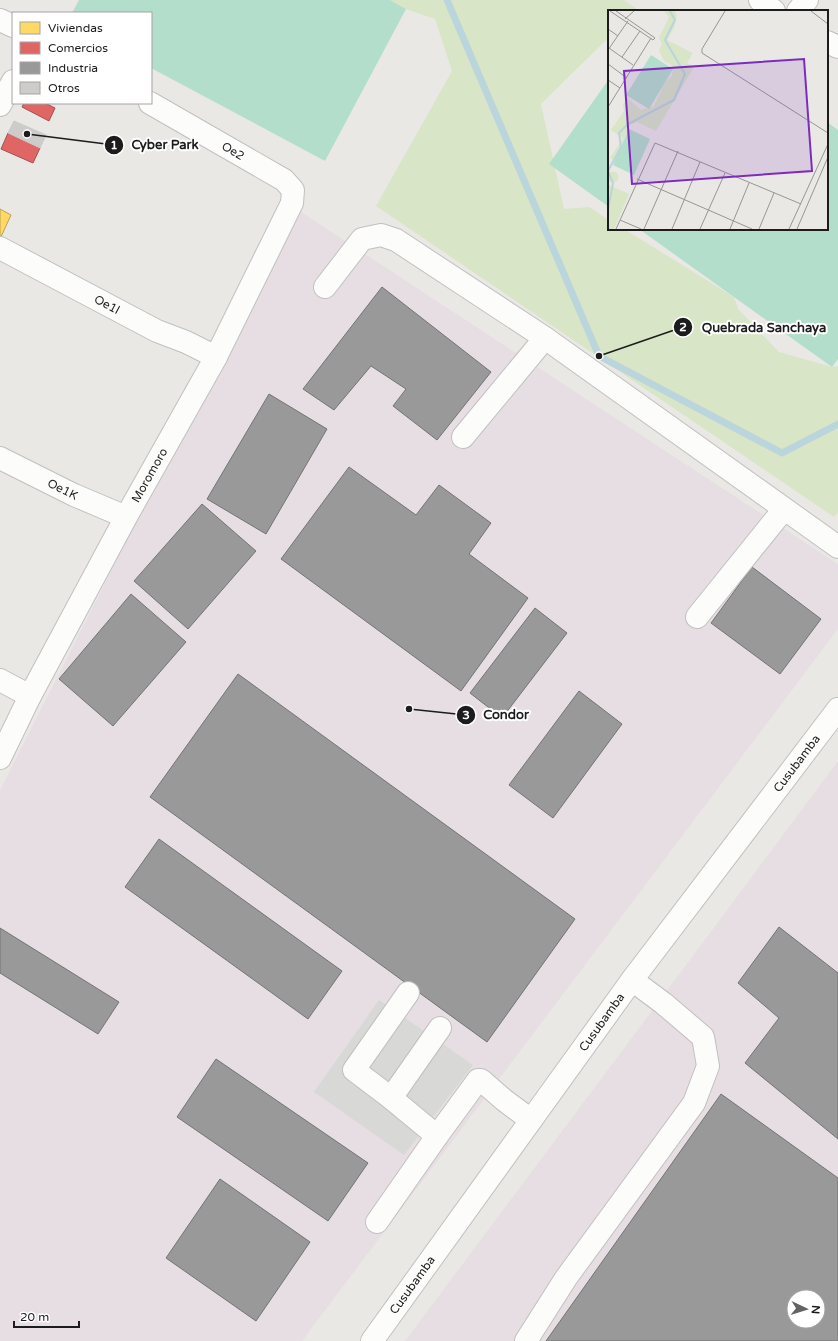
<svg xmlns="http://www.w3.org/2000/svg" width="838" height="1341" viewBox="0 0 838 1341" font-family="'Varela Round',sans-serif">
<style>
.industrial{fill:#e7dee4;fill-rule:evenodd}
.religious{fill:#d8d8d6}
.grass{fill:#d8e5c6}
.pitch{fill:#b3decb}
.homes{fill:#ffd966;stroke:#bba050}
.shops{fill:#e06666;stroke:#a55050}
.industry{fill:#999;stroke:#747474;fill-rule:evenodd}
.lines{fill:none;stroke-linecap:round;stroke-linejoin:round}
.stream{stroke:#bad5db;stroke-width:7}
.building{fill:#ceccca;stroke:#cdcac6}
.minor-casing{stroke:#c1c0bf;stroke-width:24}
.minor{stroke:#fcfcfb;stroke-width:22}
.labels{text-anchor:middle;stroke-width:4;stroke-linejoin:round;paint-order:stroke}
.street-label{font-size:12px;fill:#1c1c1c;stroke:#fff}
.inset-river{fill:none;stroke:#bad5db;stroke-width:2}
.inset-road{fill:none;stroke:#989695;stroke-width:1}
.view{fill:#7b2cbf;fill-opacity:0.15;stroke:#7b2cbf;stroke-width:2}
.inset-edge{fill:none;stroke:#1c1c1c;stroke-width:2}
.leader{fill:none;stroke:#1c1c1c;stroke-width:1.5}
.callout-dot{fill:#1c1c1c;stroke:#fff;stroke-width:1.5}
.mark-label{font-size:12px;text-anchor:middle;font-weight:bold;fill:#fff}
.callout-label{font-size:13px;text-anchor:middle;font-weight:bold;fill:#1c1c1c;stroke:#fff;stroke-width:4;stroke-linejoin:round;paint-order:stroke}
</style>
<rect width="100%" height="100%" fill="#eae8e5"/>
<path class="industrial" d="M 295,208 L 838,564 L 838,629 L 302,1341 L 0,1341 L 0,790 Z
M 838,761 L 838,1341 L 405,1341 L 660,1000 ZM 794,1297 L 818,1297 L 818,1321 L 794,1321 Z"/>
<path class="religious" d="M 379,1000 L 473,1065 L 404,1155 L 314,1092 Z"/>
<path class="grass" d="M 390,0 L 624,0 L 637,9 L 635,11 L 609,11 L 609,37 L 541,104 L 564,209 L 589,207 L 609,220 L 609,229 L 624,229 L 734,297 L 738,309 L 779,352 L 832,367 L 838,366 L 838,512 L 834,517 L 376,206 L 452,71 L 435,19 L 406,9 Z"/>
<path class="pitch" d="M 79,0 L 390,0 L 406,9 L 325,161 L 151,68 L 151,13 L 72,13 Z
M 609,79 L 609,207 L 549,164 Z
M 827,122 L 838,130 L 838,359 L 832,367 L 639,229 L 827,229 Z"/>
<path class="homes" d="M 0,209 L 11,215 L 0,239 Z"/>
<path class="shops" d="M 24,103 L 45,103 L 55,108 L 49,121 L 22,107 Z
M 8,133 L 40,148 L 33,163 L 1,149 Z"/>
<path class="industry" d="M 382,287 L 491,372 L 437,440 L 393,406 L 406,389 L 371,366 L 334,410 L 303,389 Z
M 269,394 L 327,429 L 266,534 L 207,499 Z
M 349,467 L 416,515 L 439,485 L 491,523 L 469,554 L 528,598 L 461,691 L 281,559 Z
M 202,504 L 256,551 L 188,629 L 134,581 Z
M 752,567 L 821,619 L 780,674 L 711,623 Z
M 131,594 L 186,642 L 113,726 L 59,679 Z
M 535,608 L 567,633 L 502,718 L 470,693 Z
M 238,674 L 575,919 L 487,1042 L 150,797 Z
M 579,691 L 622,724 L 553,818 L 509,785 Z
M 159,839 L 342,971 L 308,1019 L 125,887 Z
M 779,927 L 838,973 L 838,1139 L 745,1063 L 779,1018 L 738,983 Z
M 0,928 L 119,1002 L 98,1034 L 0,973 Z
M 216,1059 L 368,1163 L 328,1221 L 177,1117 Z
M 721,1094 L 838,1178 L 838,1341 L 546,1341 ZM 794,1297 L 818,1297 L 818,1321 L 794,1321 Z
M 220,1179 L 310,1242 L 256,1321 L 166,1258 Z"/>
<g class="lines">
<path class="stream" d="M 447,0 L 599,356 L 782,453 L 838,424"/>
</g>
<path class="building" d="M 14,121 L 46,135 L 40,148 L 8,133 Z"/>
<g class="lines">
<g class="minor-casing">
<g id="minor">
<path d="M 760,0 L 774,11"/>
<path d="M 798,11 L 807,0"/>
<path d="M 0,20 L 13,26"/>
<path d="M 827,42 L 838,47"/>
<path d="M 0,105 L 13,81"/>
<path id="s1" d="M 0,248 L 157,331 L 186,342 L 216,357"/>
<path d="M 325,287 L 362,239 L 381,235 L 396,240 L 545,338 L 838,547"/>
<path d="M 463,437 L 545,338"/>
<path id="s2" d="M 0,458 L 74,495 L 126,517"/>
<path d="M 697,617 L 784,509"/>
<path d="M 0,680 L 30,696"/>
<path id="s3" d="M 0,758 L 30,696 L 126,517 L 216,357 L 292,203 L 293,190 L 284,180 L 150,103"/>
<path d="M 391,1098 L 354,1070 L 408,993"/>
<path d="M 437,1136 L 391,1098 L 440,1028"/>
<path d="M 377,1222 L 437,1136 L 478,1080 L 481,1080 L 504,1100 L 531,1120"/>
<path id="s4" d="M 372,1341 L 632,980 L 838,709"/>
<path d="M 526,1341 L 566,1278 L 694,1103 L 708,1066 L 703,1037 L 663,1003 L 632,980"/>
</g>
</g>
<use href="#minor" class="minor"/>
</g>
<g class="labels">
<g class="street-label">
<text transform="translate(233 151) rotate(30)" y="4">Oe2</text>
<text dy="4" stroke="none"><textPath href="#s1" startOffset="121">Oe1l</textPath></text>
<text dy="4" stroke="none"><textPath href="#s3" startOffset="320">Moromoro</textPath></text>
<text dy="4" stroke="none"><textPath href="#s2" startOffset="70">Oe1K</textPath></text>
<text dy="4" stroke="none"><textPath href="#s4" startOffset="717">Cusubamba</textPath></text>
<text dy="4" stroke="none"><textPath href="#s4" startOffset="393">Cusubamba</textPath></text>
<text dy="4" stroke="none"><textPath href="#s4" startOffset="69">Cusubamba</textPath></text>
</g>
</g>
<g transform="translate(608 10)">
<rect width="220" height="220" fill="#eae8e5"/>
<path d="M 56,1 L 67,1 L 69,6 L 66,18 L 59,30 L 85,43 L 79,53 L 86,57 L 48,121 L 29,112 L 22,115 L 7,151 L 2,148 L 15,128 L 3,120 L 16,101 L 15,95 L 19,88 L 33,100 L 46,96 L 57,72 L 64,66 L 65,56 L 56,51 L 51,40 L 54,34 L 51,28 L 61,7 ZM-0.5 167a5.5 5.5 0 1 1 11 0a5.5 5.5 0 1 1-11 0ZM 1,175 L 21,184 L 6,219 L 0,219 Z" fill="#d8e5c6"/>
<path d="M 43,45 L 65,59 L 41,99 L 18,85 ZM 21,119 L 42,129 L 26,165 L 5,155 Z" fill="#b3decb"/>
<path class="inset-river" d="M 0,200 L 5,173 L 0,161 L 13,137 L 11,123 L 20,114 L 66,90 L 77,64 L 57,30 L 67,10 L 62,1"/>
<path class="inset-road" d="M 2,1 L 45,30 L 47,28 L 8,1M 117,1 L 94,39 L 94,43 L 220,123M 203,1 L 220,14M 17,9 L 26,1M 0,19 L 10,26M 1,38 L 25,55M 0,40 L 20,11M 14,47 L 32,21M 0,54 L 19,68M 0,70 L 12,78M 0,97 L 43,28M 29,169 L 144,219M 12,210 L 33,219M 8,219 L 47,133 L 193,194M 36,219 L 70,141M 64,219 L 92,152M 92,219 L 117,163M 122,219 L 141,173M 151,219 L 166,183M 181,219 L 220,134M 189,219 L 220,147"/>
<path class="view" d="M 196,49 L 204,161 L 24,174 L 16,61 Z"/>
<rect width="220" height="220" class="inset-edge"/>
</g>
<path class="leader" d="M27 134L114 145M599 356L683 327M409 709L466 715"/>
<g class="callout-dot">
<circle cx="27" cy="134" r="4"/>
<circle cx="599" cy="356" r="4"/>
<circle cx="409" cy="709" r="4"/>
<circle cx="114" cy="145" r="10"/>
<circle cx="683" cy="327" r="10"/>
<circle cx="466" cy="715" r="10"/>
</g>
<g class="mark-label">
<text x="114" y="149">1</text>
<text x="683" y="331">2</text>
<text x="466" y="719">3</text>
</g>
<g class="callout-label">
<text x="165" y="149">Cyber Park</text>
<text x="764" y="332">Quebrada Sanchaya</text>
<text x="506" y="719">Condor</text>
</g>
<rect x="12" y="12" width="140" height="92" fill="#ffffff" stroke="#a4a4a4"/>
<rect x="20" y="22" width="20" height="12" fill="#ffd966" stroke="#a4a4a4"/>
<text x="48" y="32" font-size="12" fill="#1c1c1c">Viviendas</text>
<rect x="20" y="42" width="20" height="12" fill="#e06666" stroke="#a4a4a4"/>
<text x="48" y="52" font-size="12" fill="#1c1c1c">Comercios</text>
<rect x="20" y="62" width="20" height="12" fill="#999999" stroke="#a4a4a4"/>
<text x="48" y="72" font-size="12" fill="#1c1c1c">Industria</text>
<rect x="20" y="82" width="20" height="12" fill="#ceccca" stroke="#a4a4a4"/>
<text x="48" y="92" font-size="12" fill="#1c1c1c">Otros</text>
<g transform="translate(806 1309) rotate(94)"><circle r="19" fill="#ffffff" stroke="#a4a4a4"/>
<path d="M0-3L7 15L0 10L-7 15Z" fill="#646362"/>
<text y="-6" font-size="11" font-weight="bold" text-anchor="middle" fill="#1c1c1c">N</text>
</g>
<path d="M14 1321v6h65v-6" fill="none" stroke="#1c1c1c" stroke-width="2"/>
<text x="20" y="1321" font-size="12" fill="#1c1c1c" stroke="#ffffff" stroke-width="3" paint-order="stroke">20 m</text>
</svg>
